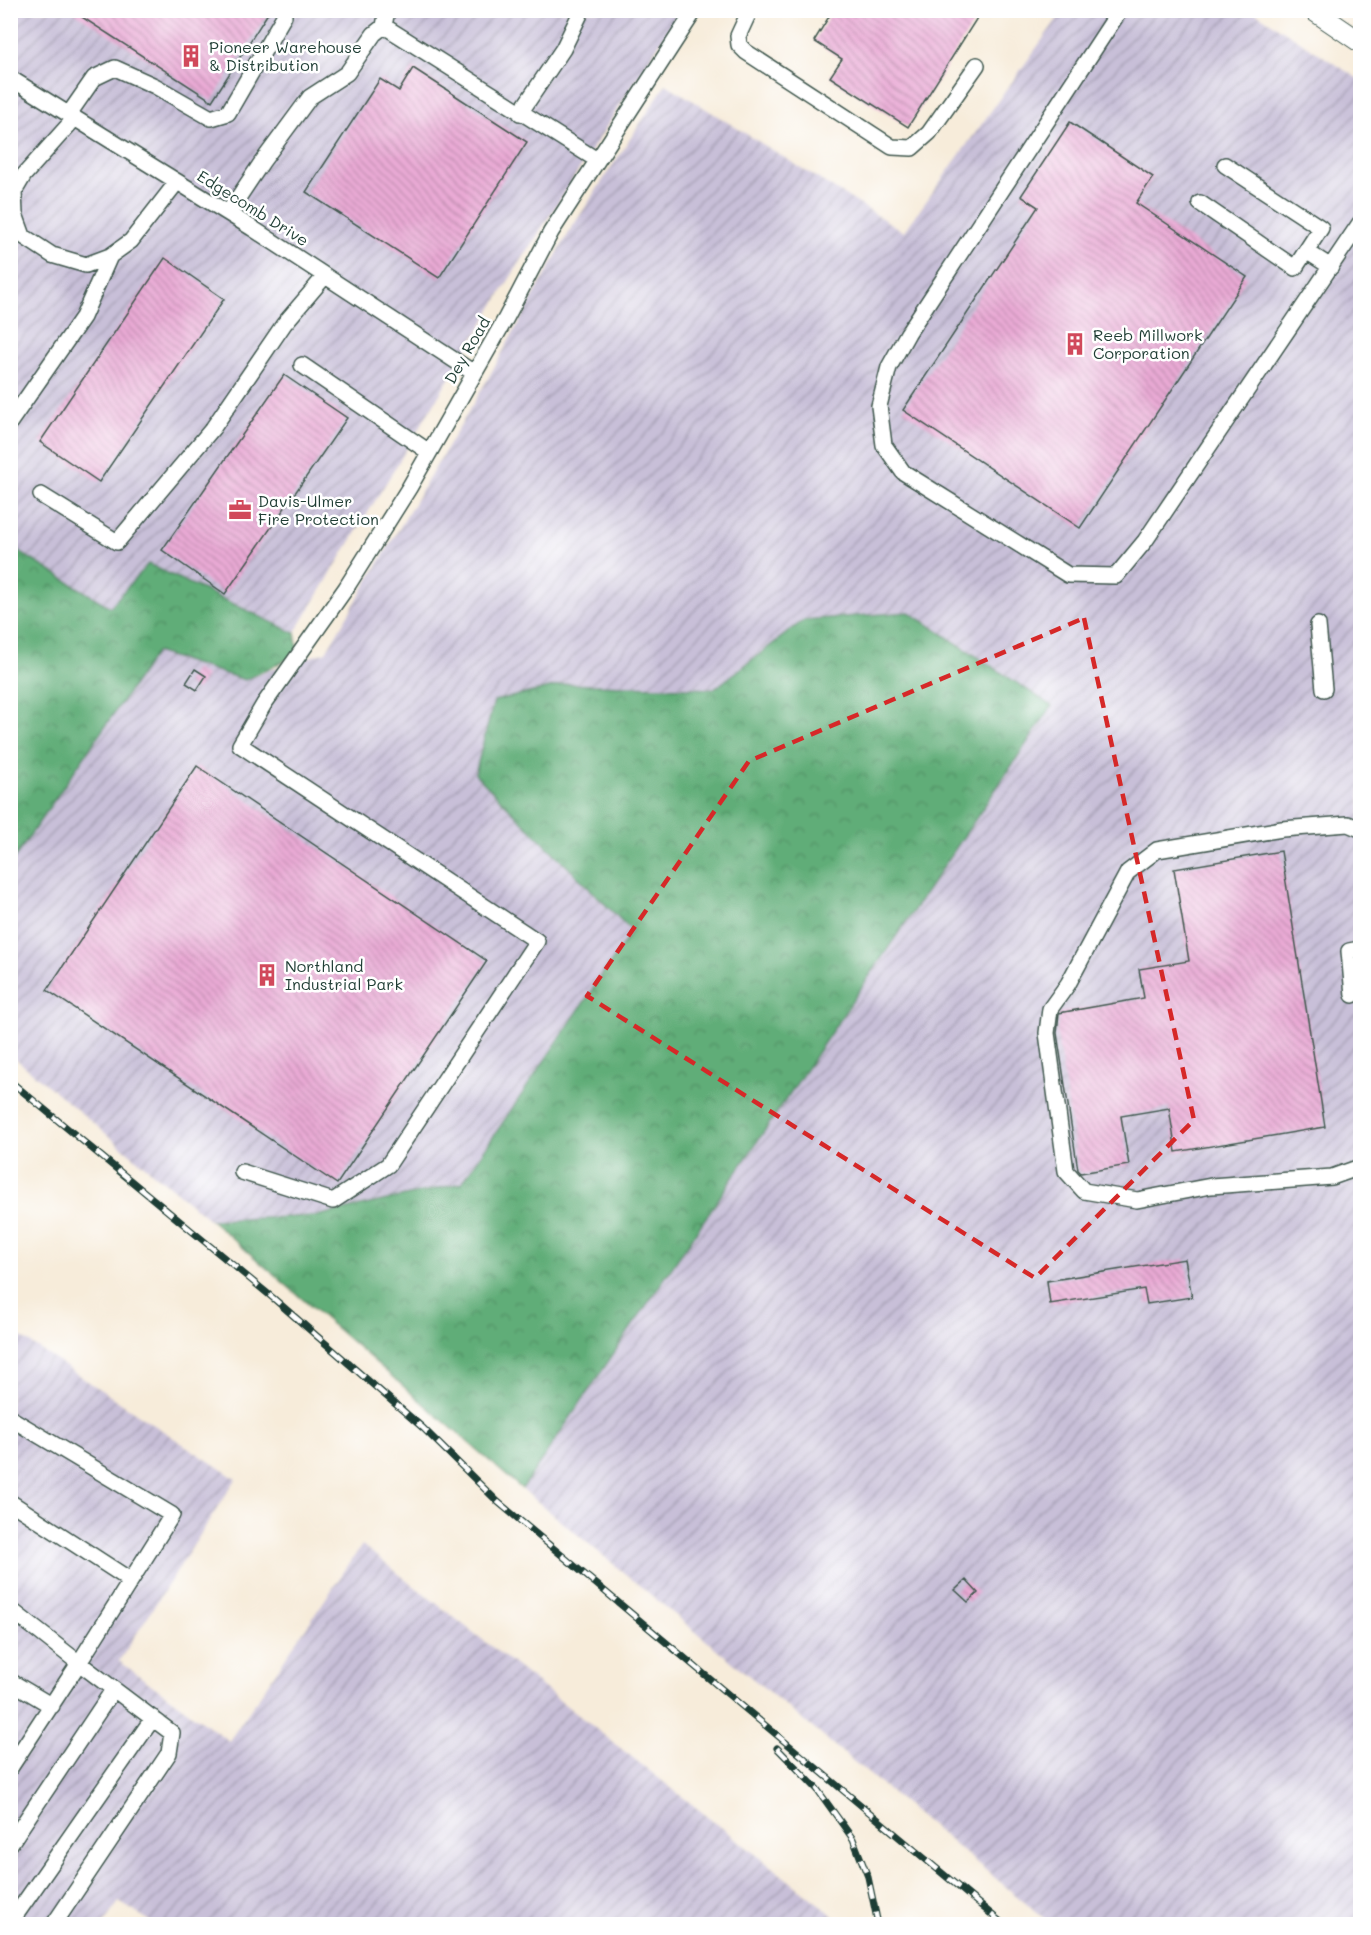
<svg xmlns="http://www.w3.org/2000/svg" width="1371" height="1935" viewBox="0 0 1371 1935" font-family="Mali,sans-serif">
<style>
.industrial{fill:url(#industrial-furrows)}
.forest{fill:url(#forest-crowns);stroke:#407556;stroke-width:1.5}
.building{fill:url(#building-back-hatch)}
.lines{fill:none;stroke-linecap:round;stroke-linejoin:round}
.minor-casing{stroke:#3f574d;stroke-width:18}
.major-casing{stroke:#3f574d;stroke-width:22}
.minor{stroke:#fff;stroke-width:15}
.major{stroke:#fff;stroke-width:20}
.rail-casing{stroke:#1f3d34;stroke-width:7}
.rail{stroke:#fff;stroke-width:4.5;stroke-dasharray:14;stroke-linecap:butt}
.marked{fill:none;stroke:#d62828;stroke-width:4.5;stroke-dasharray:12 8;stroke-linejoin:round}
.labels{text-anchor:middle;stroke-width:5;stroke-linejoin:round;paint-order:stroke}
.poi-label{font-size:16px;fill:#1f3d34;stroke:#fff;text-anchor:start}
.street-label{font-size:16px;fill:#1f3d34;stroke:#fff}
</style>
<defs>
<pattern id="industrial-furrows" width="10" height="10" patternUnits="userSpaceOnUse" patternTransform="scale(1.5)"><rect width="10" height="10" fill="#c8bfd8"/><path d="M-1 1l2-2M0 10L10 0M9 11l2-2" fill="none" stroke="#a29cb0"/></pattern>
<pattern id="forest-crowns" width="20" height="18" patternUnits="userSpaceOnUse" patternTransform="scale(1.5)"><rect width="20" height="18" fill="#60ad78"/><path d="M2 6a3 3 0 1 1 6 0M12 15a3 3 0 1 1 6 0" fill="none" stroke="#4f8e63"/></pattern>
<pattern id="building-back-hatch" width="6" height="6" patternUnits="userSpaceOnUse" patternTransform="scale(1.5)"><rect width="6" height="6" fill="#eaaad5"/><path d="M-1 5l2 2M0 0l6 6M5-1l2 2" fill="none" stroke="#bd8cae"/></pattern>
</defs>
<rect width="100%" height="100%" fill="#fff"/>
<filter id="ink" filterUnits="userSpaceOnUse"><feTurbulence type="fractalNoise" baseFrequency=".0167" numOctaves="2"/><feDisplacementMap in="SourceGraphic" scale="12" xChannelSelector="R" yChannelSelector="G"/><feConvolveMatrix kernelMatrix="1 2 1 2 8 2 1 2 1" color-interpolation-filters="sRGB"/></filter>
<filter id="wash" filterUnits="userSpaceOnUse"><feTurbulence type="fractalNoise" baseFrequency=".008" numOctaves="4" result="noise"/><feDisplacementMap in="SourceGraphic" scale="24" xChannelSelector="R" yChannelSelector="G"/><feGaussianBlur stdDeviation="1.35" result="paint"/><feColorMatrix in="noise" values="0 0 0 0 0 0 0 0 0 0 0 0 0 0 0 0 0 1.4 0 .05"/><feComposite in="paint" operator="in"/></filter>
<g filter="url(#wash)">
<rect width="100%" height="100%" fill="#f7ecda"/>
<path class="industrial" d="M 10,11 L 680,11 L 512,275 L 295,633 L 148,564 L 110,608 L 11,547 Z
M 1063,11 L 1253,11 L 1360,80 L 1360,1924 L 1051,1924 L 522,1489 L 1052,707 L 909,612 L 804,620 L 714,689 L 567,684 L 475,774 L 632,931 L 462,1183 L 317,1216 L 210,1220 L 11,1055 L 11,863 L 156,652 L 245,680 L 270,670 L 326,652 L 486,382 L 571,229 L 666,84 L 904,232 Z
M 10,1330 L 236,1479 L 119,1661 L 229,1741 L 362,1545 L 829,1912 L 841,1924 L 155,1924 L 119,1902 L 103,1924 L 11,1924 Z"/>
<path class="forest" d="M 11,547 L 110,607 L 148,564 L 295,633 L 299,654 L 245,680 L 156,652 L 11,863 Z
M 909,612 L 1052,706 L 522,1489 L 211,1220 L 317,1216 L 462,1183 L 632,931 L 475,774 L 494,701 L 567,684 L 714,689 L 804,620 Z"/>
<g id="blocks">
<path class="building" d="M 71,10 L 270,10 L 212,101 Z
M 833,10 L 982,10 L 908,127 L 830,77 L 842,59 L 814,41 Z
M 413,68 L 527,142 L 439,278 L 306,192 L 380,79 L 399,91 Z
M 1070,122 L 1153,177 L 1136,203 L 1247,277 L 1080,528 L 903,410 L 1038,207 L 1021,196 Z
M 165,258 L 224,299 L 99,482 L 40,442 Z
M 284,375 L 347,418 L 225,594 L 162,550 Z
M 195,669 L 206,676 L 197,690 L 186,683 Z
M 197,766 L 487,961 L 337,1184 L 47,990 Z
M 1281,851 L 1325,1127 L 1176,1152 L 1169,1108 L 1121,1116 L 1129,1165 L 1081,1173 L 1078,1170 L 1057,1033 L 1059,1013 L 1144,998 L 1139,969 L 1189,961 L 1174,869 Z
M 1185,1259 L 1192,1297 L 1147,1304 L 1144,1289 L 1050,1304 L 1047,1281 Z
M 966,1580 L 978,1593 L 968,1602 L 955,1590 Z"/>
</g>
</g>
<g filter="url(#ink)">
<use href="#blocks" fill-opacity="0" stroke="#3f574d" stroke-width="1.5"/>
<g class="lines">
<g class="minor-casing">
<path id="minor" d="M 750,10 L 738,36 L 739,45 L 746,52 L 892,147 L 912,148 L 929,133 L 977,65
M 1120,10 L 908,333 L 889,367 L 879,406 L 884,445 L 903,472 L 1068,575 L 1116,576 L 1145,541 L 1360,223
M 384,26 L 387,10
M 10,78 L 252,228 L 474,373
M 520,113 L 563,49 L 582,10
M 69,114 L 94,78 L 115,68 L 155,86 L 211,118 L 228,113 L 284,16
M 75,118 L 24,175 L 14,192 L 15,214 L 23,236 L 52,255 L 86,265 L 110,256 L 131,241 L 177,182
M 1225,165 L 1321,228 L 1306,251
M 1200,203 L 1295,268 L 1306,251 L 1331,267
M 228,213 L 262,162 L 310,97 L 347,73 L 374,34 L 384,26 L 597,160
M 302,365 L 429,452
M 10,422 L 83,317 L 110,256
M 41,495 L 117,542 L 213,428 L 284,324 L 325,276
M 1318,625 L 1324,689
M 1360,829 L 1348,824 L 1282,829 L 1157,850 L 1128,872 L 1068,984 L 1050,1009 L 1047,1033 L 1066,1171 L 1084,1191 L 1137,1200 L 1211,1186 L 1332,1177 L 1360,1167
M 1353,995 L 1349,951 L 1360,949
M 242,1172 L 333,1201 L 388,1165 L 537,941 L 240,745 L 264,704 L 346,588 L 409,488 L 506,318 L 551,232 L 695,10
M 10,1418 L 172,1515 L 79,1663 L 10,1609
M 10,1502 L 130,1580
M 10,1681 L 52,1706
M 10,1768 L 79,1663 L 172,1733 L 169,1753 L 54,1924
M 10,1844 L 113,1690
M 15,1916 L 153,1718"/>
</g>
<g class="major-casing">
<path id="major" d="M 1313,10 L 1360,42"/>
</g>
<use href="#minor" class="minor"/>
<use href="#major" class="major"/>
<g class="rail-casing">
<path id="rail" d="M 10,1081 L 273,1298 L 423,1428 L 498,1502 L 1003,1924
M 777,1748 L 817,1789 L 853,1839 L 868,1877 L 878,1924"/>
</g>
<use href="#rail" class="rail"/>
</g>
</g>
<path class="marked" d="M 1084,618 L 1194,1120 L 1035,1278 L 587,996 L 749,761 Z"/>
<defs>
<g id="building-bare" transform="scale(1.8)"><path d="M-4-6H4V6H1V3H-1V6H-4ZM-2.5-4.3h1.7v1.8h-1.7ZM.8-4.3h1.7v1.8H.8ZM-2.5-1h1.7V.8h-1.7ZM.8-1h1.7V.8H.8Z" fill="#d1495b" stroke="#fff" stroke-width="2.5" paint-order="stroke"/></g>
<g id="office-bare" transform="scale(1.8)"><path d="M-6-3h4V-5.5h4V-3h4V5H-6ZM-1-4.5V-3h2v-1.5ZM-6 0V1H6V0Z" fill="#d1495b" stroke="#fff" stroke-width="2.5" paint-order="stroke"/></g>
</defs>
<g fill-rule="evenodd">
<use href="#building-bare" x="191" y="56"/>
<use href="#building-bare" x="1075" y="344"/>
<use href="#office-bare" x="240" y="510"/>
<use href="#building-bare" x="267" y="975"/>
</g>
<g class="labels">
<g class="poi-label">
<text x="209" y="53">Pioneer Warehouse<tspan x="209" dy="18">&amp; Distribution</tspan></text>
<text x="1093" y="341">Reeb Millwork<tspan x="1093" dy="18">Corporation</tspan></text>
<text x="258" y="507">Davis-Ulmer<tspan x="258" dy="18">Fire Protection</tspan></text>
<text x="285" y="972">Northland<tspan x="285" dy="18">Industrial Park</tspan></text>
</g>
<g class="street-label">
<text transform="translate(253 208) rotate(32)" y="6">Edgecomb Drive</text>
<text transform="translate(467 350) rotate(-60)" y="6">Dey Road</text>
</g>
</g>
<rect width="1371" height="1935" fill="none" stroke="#fff" stroke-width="36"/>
</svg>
